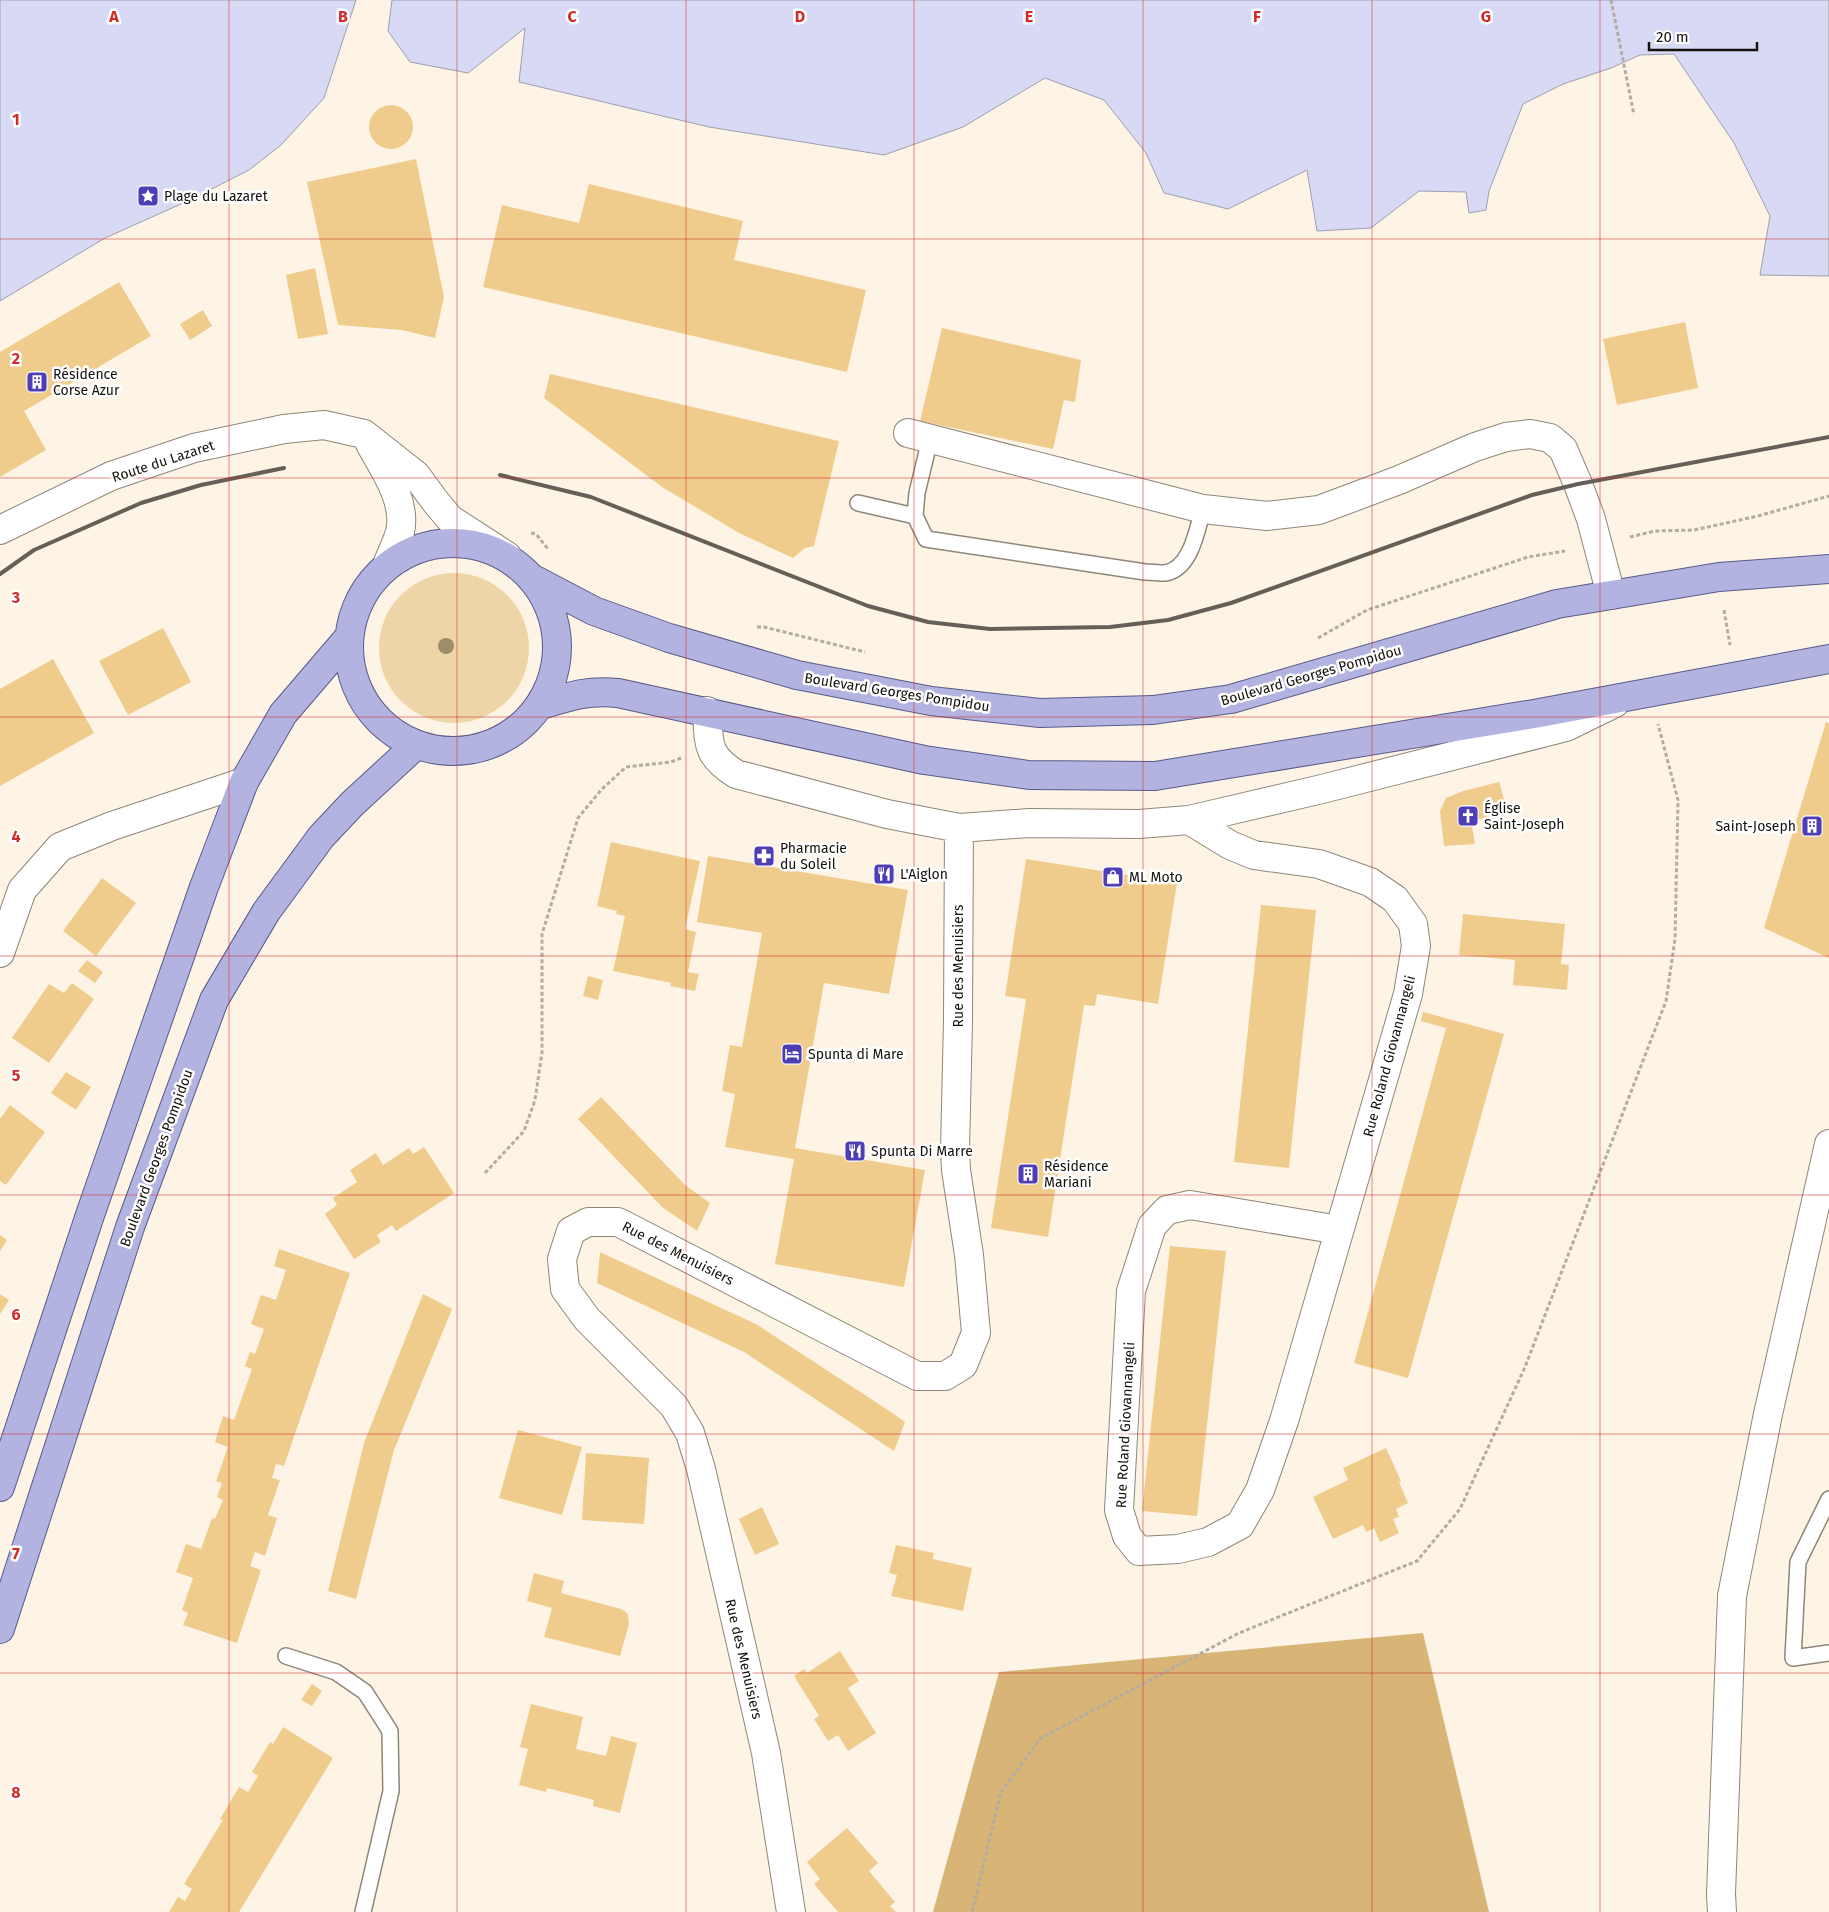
<svg xmlns="http://www.w3.org/2000/svg" width="1829" height="1912" viewBox="0 0 1829 1912" font-family="'Fira Sans',sans-serif">
<style>
.green{fill:#eed5a8}
.forest{fill:#d8b576}
.water{fill:#d8daf5;stroke:#9d9eaf}
.building{fill:#f0cc8c}
.lines{fill:none;stroke-linecap:round;stroke-linejoin:round}
.service-casing{stroke:#8e8679;stroke-width:18}
.minor-casing{stroke:#8e8679;stroke-width:30}
.primary-casing{stroke:#5a5a89;stroke-width:30}
.path{stroke:#b3aca1;stroke-width:3;stroke-dasharray:4 2.5;stroke-linecap:butt}
.service{stroke:#fff;stroke-width:15}
.minor{stroke:#fff;stroke-width:28}
.primary{stroke:#b3b3e1;stroke-width:28}
.rail{stroke:#645f57;stroke-width:4}
.tree{fill:#9f8e6a}
.grid{fill:none;stroke:#d62828;stroke-width:1;stroke-opacity:0.55}
.labels{text-anchor:middle;stroke-width:5;stroke-linejoin:round;paint-order:stroke}
.poi-label{font-size:14px;fill:#14110c;stroke:#fff;text-anchor:start}
.street-label{font-size:14px;fill:#14110c;stroke:#fff}
.grid-label{font-size:16px;text-anchor:middle;font-weight:bold;fill:#d62828;stroke:#fff;stroke-width:5;stroke-linejoin:round;paint-order:stroke}
</style>
<rect width="100%" height="100%" fill="#fdf4e6"/>
<path class="green" d="M379 648a75 75 0 1 1 150 0a75 75 0 1 1-150 0Z"/>
<path class="forest" d="M 1423,1633 L 1489,1912 L 933,1912 L 999,1672 Z"/>
<path class="water" d="M 0,0 L 356,0 L 324,98 L 281,145 L 249,170 L 190,200 L 105,238 L 0,301 Z
M 392,0 L 1829,0 L 1829,276 L 1760,275 L 1770,216 L 1734,143 L 1674,54 L 1640,55 L 1611,68 L 1563,84 L 1523,104 L 1489,191 L 1486,210 L 1469,213 L 1466,192 L 1419,191 L 1371,228 L 1317,231 L 1307,170 L 1228,209 L 1164,193 L 1146,153 L 1104,100 L 1045,78 L 963,127 L 884,155 L 709,127 L 519,82 L 525,28 L 468,73 L 410,62 L 388,31 Z"/>
<path class="building" d="M369 127a22 22 0 1 1 44 0a22 22 0 1 1-44 0Z
M 416,159 L 444,297 L 435,338 L 402,330 L 338,325 L 307,182 Z
M 589,184 L 743,221 L 734,260 L 866,290 L 847,372 L 483,287 L 502,205 L 579,223 Z
M 315,268 L 328,334 L 298,339 L 286,275 Z
M 119,282 L 151,336 L 24,411 L 46,450 L 0,477 L 0,352 Z
M 203,310 L 212,326 L 190,340 L 180,324 Z
M 1685,322 L 1698,388 L 1617,405 L 1603,339 Z
M 942,328 L 1081,360 L 1075,402 L 1064,400 L 1053,449 L 920,421 Z
M 550,374 L 839,441 L 814,546 L 805,548 L 793,558 L 739,533 L 662,487 L 544,398 Z
M 163,628 L 191,682 L 128,715 L 99,661 Z
M 53,659 L 94,733 L 0,786 L 0,689 Z
M 1826,722 L 1829,723 L 1829,958 L 1764,928 Z
M 1499,782 L 1508,813 L 1471,821 L 1475,844 L 1444,846 L 1440,811 L 1446,798 L 1463,791 Z
M 611,842 L 700,861 L 685,929 L 696,932 L 688,972 L 699,974 L 695,991 L 670,986 L 671,983 L 613,971 L 625,916 L 616,914 L 617,911 L 597,906 Z
M 708,856 L 908,890 L 889,994 L 824,983 L 795,1148 L 925,1170 L 904,1287 L 775,1264 L 794,1159 L 725,1147 L 735,1094 L 722,1091 L 730,1045 L 742,1047 L 762,933 L 697,922 Z
M 1026,859 L 1177,883 L 1158,1004 L 1097,994 L 1095,1006 L 1084,1005 L 1048,1237 L 991,1228 L 1026,999 L 1005,996 Z
M 102,878 L 136,903 L 96,956 L 63,931 Z
M 1261,905 L 1316,910 L 1289,1168 L 1234,1162 Z
M 1463,914 L 1565,924 L 1561,964 L 1569,965 L 1567,990 L 1513,985 L 1515,960 L 1459,955 Z
M 87,960 L 103,972 L 95,983 L 78,971 Z
M 588,976 L 603,980 L 598,1000 L 583,996 Z
M 72,983 L 94,999 L 49,1063 L 12,1038 L 49,984 L 64,993 Z
M 1423,1012 L 1504,1034 L 1408,1378 L 1354,1363 L 1446,1028 L 1421,1021 Z
M 66,1072 L 91,1087 L 76,1110 L 51,1093 Z
M 601,1097 L 685,1185 L 710,1203 L 697,1231 L 662,1207 L 578,1119 Z
M 10,1105 L 45,1132 L 6,1185 L 0,1181 L 0,1119 Z
M 424,1147 L 454,1193 L 396,1231 L 392,1225 L 377,1235 L 381,1242 L 354,1259 L 325,1214 L 337,1205 L 333,1198 L 357,1182 L 350,1170 L 376,1153 L 383,1165 L 409,1148 L 413,1154 Z
M 0,1235 L 7,1240 L 0,1251 Z
M 1170,1246 L 1226,1251 L 1197,1516 L 1142,1511 Z
M 279,1249 L 350,1273 L 284,1466 L 276,1464 L 272,1478 L 280,1480 L 268,1515 L 277,1518 L 265,1556 L 255,1552 L 250,1566 L 261,1570 L 237,1643 L 183,1625 L 188,1613 L 182,1610 L 193,1578 L 176,1572 L 186,1544 L 201,1549 L 212,1518 L 215,1519 L 223,1500 L 217,1497 L 222,1483 L 216,1481 L 228,1447 L 215,1442 L 223,1416 L 234,1420 L 252,1369 L 245,1366 L 250,1352 L 255,1354 L 264,1329 L 251,1324 L 261,1295 L 276,1300 L 286,1270 L 274,1266 Z
M 600,1252 L 756,1324 L 891,1412 L 905,1422 L 894,1451 L 744,1352 L 597,1283 Z
M 0,1294 L 9,1300 L 0,1314 Z
M 423,1294 L 452,1309 L 394,1450 L 356,1599 L 328,1591 L 364,1443 Z
M 518,1430 L 582,1447 L 562,1515 L 499,1498 Z
M 1386,1448 L 1401,1481 L 1399,1482 L 1408,1503 L 1396,1509 L 1399,1517 L 1393,1519 L 1399,1533 L 1380,1542 L 1374,1528 L 1366,1532 L 1363,1525 L 1333,1539 L 1313,1497 L 1348,1480 L 1343,1468 Z
M 586,1453 L 649,1458 L 644,1524 L 582,1520 Z
M 762,1507 L 779,1544 L 755,1555 L 739,1519 Z
M 896,1545 L 934,1553 L 933,1559 L 972,1568 L 963,1611 L 891,1596 L 897,1575 L 889,1573 Z
M 534,1573 L 564,1581 L 561,1593 L 621,1609 L 626,1612 L 628,1615 L 629,1624 L 620,1656 L 544,1637 L 552,1608 L 527,1601 Z
M 840,1651 L 859,1681 L 848,1688 L 876,1733 L 848,1751 L 838,1735 L 828,1741 L 814,1719 L 819,1716 L 794,1676 L 804,1669 L 807,1673 Z
M 312,1684 L 322,1691 L 312,1706 L 301,1700 Z
M 531,1704 L 583,1717 L 576,1749 L 606,1756 L 611,1736 L 637,1743 L 620,1813 L 593,1806 L 594,1800 L 547,1788 L 546,1792 L 519,1785 L 528,1749 L 520,1747 Z
M 283,1727 L 333,1758 L 239,1912 L 169,1912 L 178,1897 L 185,1901 L 192,1889 L 184,1884 L 223,1820 L 220,1819 L 239,1787 L 248,1792 L 258,1776 L 252,1772 L 270,1742 L 273,1744 Z
M 847,1828 L 878,1863 L 869,1871 L 895,1902 L 890,1906 L 896,1912 L 838,1912 L 814,1884 L 820,1879 L 807,1862 Z"/>
<g class="lines">
<g class="service-casing">
<path id="service" d="M 930,439 L 917,493 L 915,516 L 926,539 L 1145,572 C 1151,572 1158,573 1165,573 C 1191,569 1197,530 1203,509
M 858,503 L 915,516
M 1829,1499 L 1798,1562 L 1793,1658 L 1829,1653
M 286,1656 L 336,1672 L 365,1692 L 390,1731 L 391,1791 L 363,1912"/>
</g>
<g class="minor-casing">
<path id="minor" d="M 908,433 L 1203,509 L 1267,516 L 1319,510 L 1399,480 L 1475,447 L 1506,437 L 1530,434 L 1550,438 L 1563,449 L 1578,484 L 1591,519 L 1611,595
M 370,444 C 384,469 407,501 400,532 C 397,543 391,554 387,565
M 0,530 L 111,476 L 194,448 L 284,429 L 324,425 L 364,434 L 416,475 L 435,501 L 450,519 L 507,556
M 707,711 C 709,744 706,755 736,774 L 887,814 L 959,828 L 1029,823 L 1139,824 L 1189,820 L 1322,789 L 1566,727 L 1615,703
M 1189,820 L 1230,845 L 1254,855 L 1319,864 L 1370,882 L 1395,899 L 1413,924 L 1416,946 L 1408,994 L 1284,1421 L 1260,1490 L 1240,1525 L 1208,1542 L 1178,1549 L 1139,1551 L 1127,1536 L 1119,1510 L 1131,1291 L 1152,1226 L 1167,1210 L 1190,1205 L 1339,1230
M 0,953 L 22,890 L 60,847 L 112,826 L 244,782
M 791,1912 L 766,1753 L 701,1469 L 690,1433 L 674,1406 L 587,1319 L 565,1289 L 562,1259 L 571,1231 L 588,1222 L 618,1222 L 917,1376 L 945,1376 L 963,1365 L 976,1333 L 969,1255 L 956,1170 L 955,1150 L 958,1020 L 959,828
M 1722,1912 L 1721,1894 L 1732,1596 L 1768,1414 L 1829,1144"/>
</g>
<g class="primary-casing">
<path id="primary" d="M349 647a104 104 0 1 1 208 0a104 104 0 1 1-208 0Z
M 535,580 L 594,611 L 669,638 L 797,675 L 931,701 L 1040,713 L 1153,710 L 1231,699 L 1557,604 L 1719,577 L 1829,569
M 541,705 C 570,696 587,690 618,693 L 924,760 L 1029,775 L 1155,776 L 1534,714 L 1829,659
M 0,1487 L 90,1215 L 204,887 L 244,782 L 283,714 L 349,637
M 0,1629 L 130,1227 L 214,1000 L 266,912 L 321,837 L 352,804 L 416,745"/>
</g>
<path class="path" d="M 1611,0 L 1634,115
M 531,533 L 536,534 L 548,549
M 1630,537 L 1655,531 L 1694,530 L 1758,516 L 1829,496
M 1724,610 L 1730,645
M 757,627 L 764,627 L 865,652
M 1318,638 L 1367,610 L 1528,557 L 1565,551
M 485,1173 L 524,1131 L 535,1100 L 542,1052 L 542,934 L 578,818 L 602,789 L 626,767 L 671,762 L 681,758
M 972,1912 L 1001,1792 L 1041,1738 L 1239,1633 L 1417,1561 L 1460,1509 L 1525,1367 L 1666,1001 L 1675,939 L 1678,800 L 1658,724"/>
<use href="#service" class="service"/>
<use href="#minor" class="minor"/>
<use href="#primary" class="primary"/>
<path class="rail" d="M 500,475 L 591,497 L 868,606 L 928,622 L 990,629 L 1110,627 L 1168,620 L 1231,603 L 1532,495 L 1578,484 L 1829,437
M 0,574 L 34,550 L 141,503 L 201,485 L 284,468"/>
</g>
<circle class="tree" cx="446" cy="646" r="8"/>
<path class="grid" d="M 229,0 L 229,1912M 457,0 L 457,1912M 686,0 L 686,1912M 914,0 L 914,1912M 1143,0 L 1143,1912M 1372,0 L 1372,1912M 1600,0 L 1600,1912M 0,239 L 1829,239M 0,478 L 1829,478M 0,717 L 1829,717M 0,956 L 1829,956M 0,1195 L 1829,1195M 0,1434 L 1829,1434M 0,1673 L 1829,1673"/>
<defs>
<g id="sight-square" transform="scale(1.125)"><rect x="-9" y="-9" width="18" height="18" rx="4" fill="#4d3eb6" stroke="#fff"/><path d="M0-6L1.8-2.2L6-1.7L2.9 1.2L3.7 5.4L0 3.3L-3.7 5.4L-2.9 1.2L-6-1.7L-1.8-2.2Z" fill="#fff"/></g>
<g id="building-square" transform="scale(1.125)"><rect x="-9" y="-9" width="18" height="18" rx="4" fill="#4d3eb6" stroke="#fff"/><path d="M-4-6H4V6H1V3H-1V6H-4ZM-2.5-4.3h1.7v1.8h-1.7ZM.8-4.3h1.7v1.8H.8ZM-2.5-1h1.7V.8h-1.7ZM.8-1h1.7V.8H.8Z" fill="#fff"/></g>
<g id="church-square" transform="scale(1.125)"><rect x="-9" y="-9" width="18" height="18" rx="4" fill="#4d3eb6" stroke="#fff"/><path d="M-1.2-6h2.4v3.5h3.3v2.4h-3.3V6h-2.4V-.1h-3.3v-2.4h3.3Z" fill="#fff"/></g>
<g id="pharmacy-square" transform="scale(1.125)"><rect x="-9" y="-9" width="18" height="18" rx="4" fill="#4d3eb6" stroke="#fff"/><path d="M-2-6h4v4h4v4h-4v4h-4v-4h-4v-4h4Z" fill="#fff"/></g>
<g id="restaurant-square" transform="scale(1.125)"><rect x="-9" y="-9" width="18" height="18" rx="4" fill="#4d3eb6" stroke="#fff"/><path d="M-5-6h1v4h1v-4h1v4h1v-4h1v5L-1.5 .5V6h-2V.5L-5-1ZM5-6V6H3V1.5H1.5Q1.5-4 5-6Z" fill="#fff"/></g>
<g id="shop-square" transform="scale(1.125)"><rect x="-9" y="-9" width="18" height="18" rx="4" fill="#4d3eb6" stroke="#fff"/><path d="M-5-2.5h2.3a2.7 3.5 0 0 1 5.4 0H5L5.5 6h-11ZM-1.5-2.5h3a1.5 2.3 0 0 0-3 0Z" fill="#fff"/></g>
<g id="hotel-square" transform="scale(1.125)"><rect x="-9" y="-9" width="18" height="18" rx="4" fill="#4d3eb6" stroke="#fff"/><path d="M-6-4.5h1.5V1H6V5H4.5V3h-9V5H-6ZM-4 0a1.8 1.8 0 1 1 3.6 0ZM.5 0V-2.5h3Q6-2.5 6 0Z" fill="#fff"/></g>
</defs>
<g fill-rule="evenodd">
<use href="#sight-square" x="148" y="196"/>
<use href="#building-square" x="37" y="382"/>
<use href="#church-square" x="1468" y="816"/>
<use href="#building-square" x="1812" y="826"/>
<use href="#pharmacy-square" x="764" y="856"/>
<use href="#restaurant-square" x="884" y="874"/>
<use href="#shop-square" x="1113" y="877"/>
<use href="#hotel-square" x="792" y="1054"/>
<use href="#restaurant-square" x="855" y="1151"/>
<use href="#building-square" x="1028" y="1174"/>
</g>
<g class="labels">
<g class="poi-label">
<text x="164" y="201">Plage du Lazaret</text>
<text x="53" y="379">Résidence<tspan x="53" dy="16">Corse Azur</tspan></text>
<text x="1484" y="813">Église<tspan x="1484" dy="16">Saint-Joseph</tspan></text>
<text x="1796" y="831" text-anchor="end">Saint-Joseph</text>
<text x="780" y="853">Pharmacie<tspan x="780" dy="16">du Soleil</tspan></text>
<text x="900" y="879">L'Aiglon</text>
<text x="1129" y="882">ML Moto</text>
<text x="808" y="1059">Spunta di Mare</text>
<text x="871" y="1156">Spunta Di Marre</text>
<text x="1044" y="1171">Résidence<tspan x="1044" dy="16">Mariani</tspan></text>
</g>
<g class="street-label">
<text transform="translate(163 461) rotate(-18)" y="5">Route du Lazaret</text>
<text transform="translate(1311 675) rotate(-16)" y="5">Boulevard Georges Pompidou</text>
<text transform="translate(897 692) rotate(9)" y="5">Boulevard Georges Pompidou</text>
<text transform="translate(958 966) rotate(-90)" y="5">Rue des Menuisiers</text>
<text transform="translate(1389 1056) rotate(-75)" y="5">Rue Roland Giovannangeli</text>
<text transform="translate(156 1158) rotate(-70)" y="5">Boulevard Georges Pompidou</text>
<text transform="translate(678 1253) rotate(27)" y="5">Rue des Menuisiers</text>
<text transform="translate(1125 1425) rotate(-87)" y="5">Rue Roland Giovannangeli</text>
<text transform="translate(744 1659) rotate(77)" y="5">Rue des Menuisiers</text>
</g>
</g>
<g class="grid-label">
<text x="114" y="22">A</text>
<text x="343" y="22">B</text>
<text x="572" y="22">C</text>
<text x="800" y="22">D</text>
<text x="1029" y="22">E</text>
<text x="1257" y="22">F</text>
<text x="1486" y="22">G</text>
<text x="16" y="125">1</text>
<text x="16" y="364">2</text>
<text x="16" y="603">3</text>
<text x="16" y="842">4</text>
<text x="16" y="1081">5</text>
<text x="16" y="1320">6</text>
<text x="16" y="1559">7</text>
<text x="16" y="1798">8</text>
</g>
<path d="M1649 42v8h108v-8" fill="none" stroke="#14110c" stroke-width="2.5"/>
<text x="1656" y="42" font-size="15" fill="#14110c" stroke="#ffffff" stroke-width="4" paint-order="stroke">20 m</text>
</svg>
